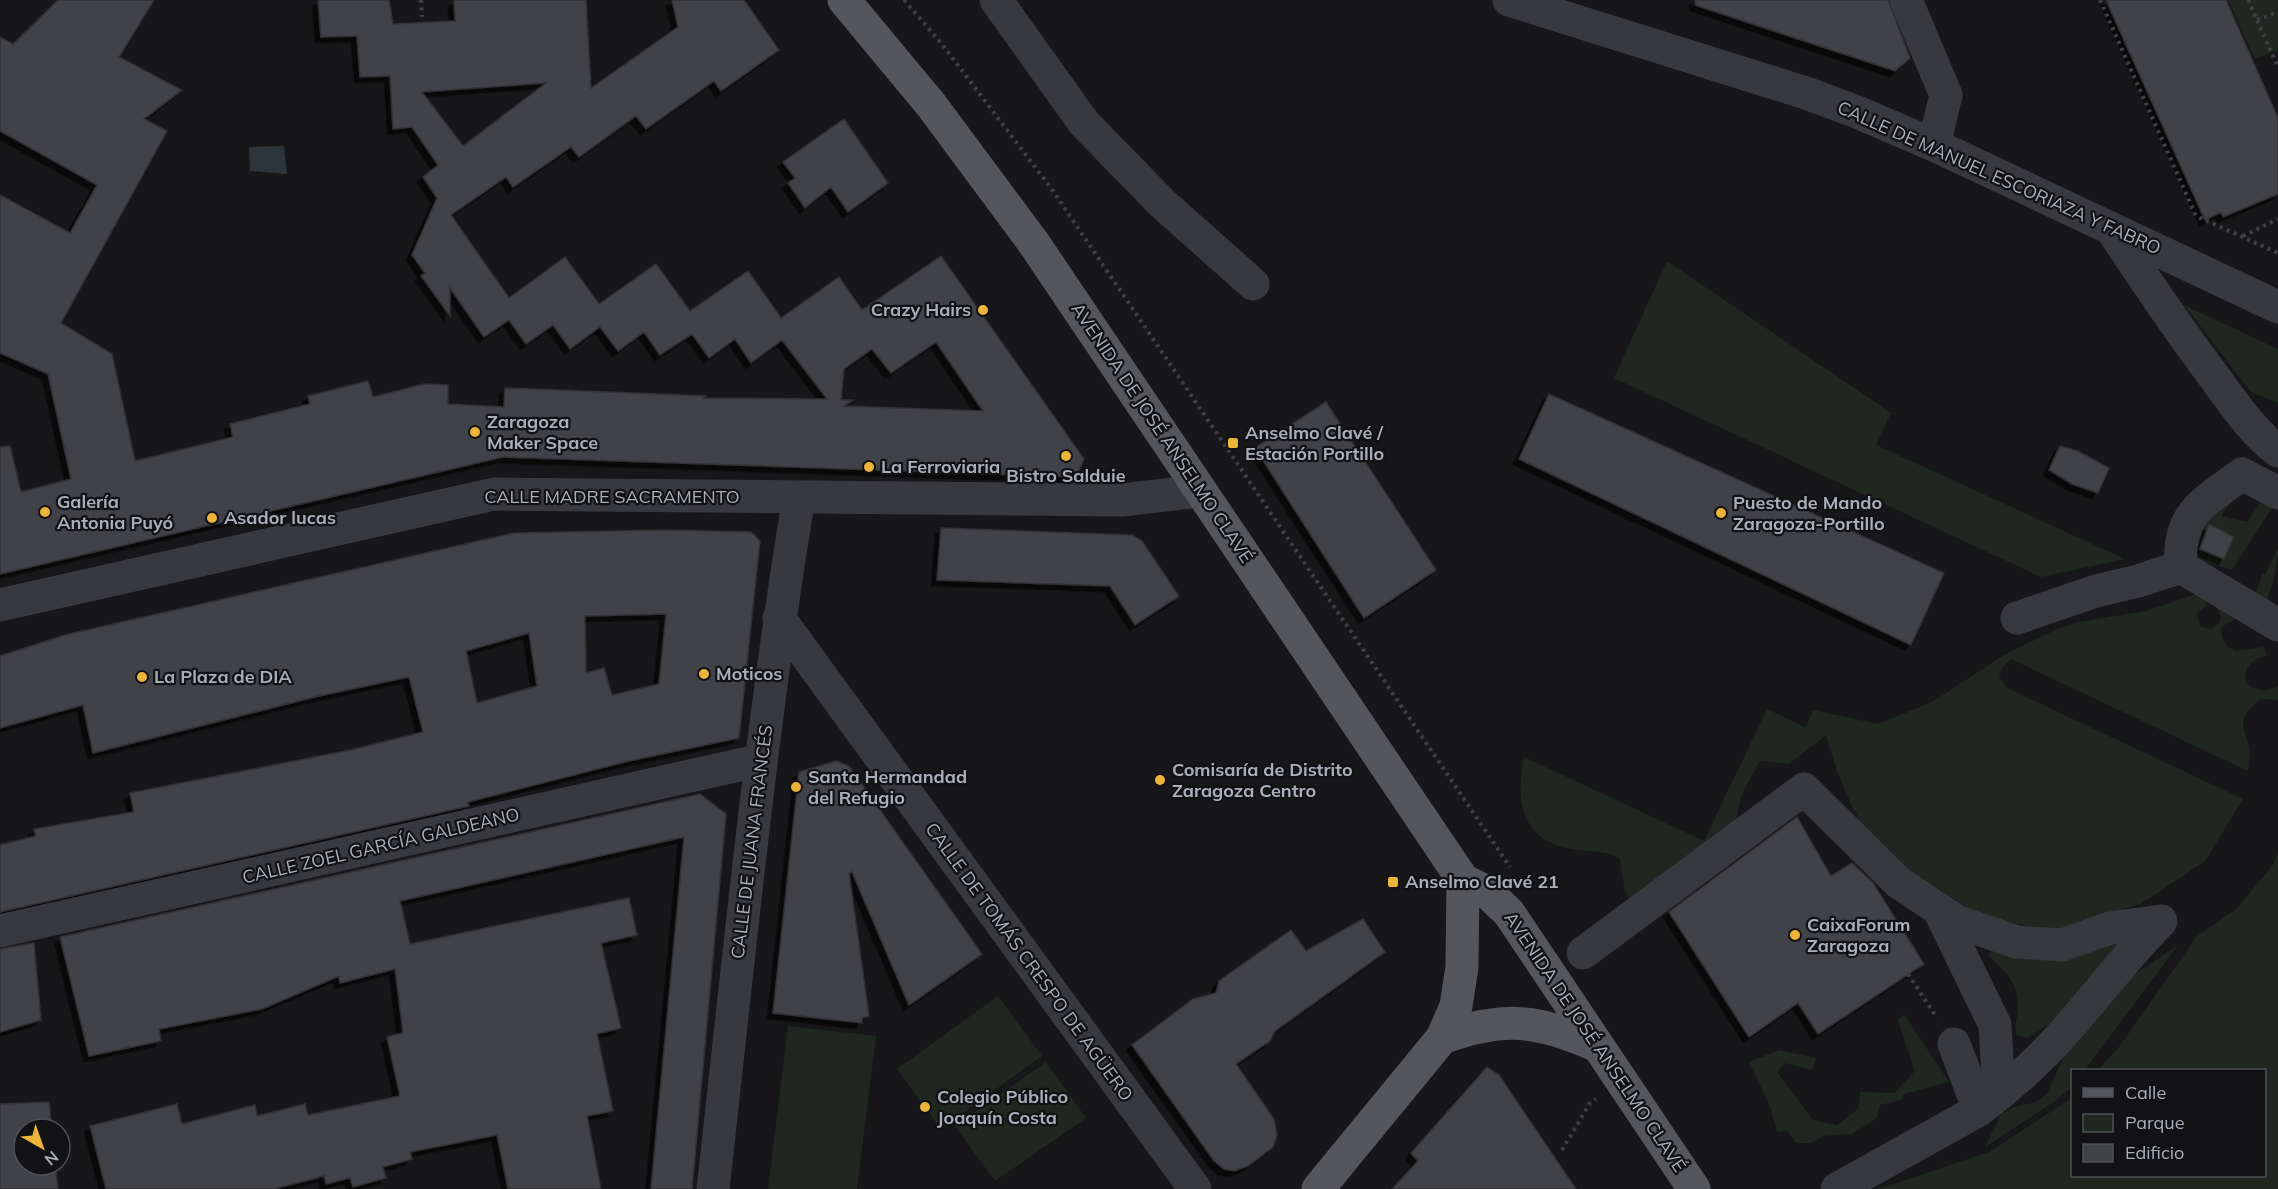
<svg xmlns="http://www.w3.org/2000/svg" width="2278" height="1189" viewBox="0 0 2278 1189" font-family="Mulish,sans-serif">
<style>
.green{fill:#1f2720}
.water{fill:#2d353c}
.building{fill:#414246;stroke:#313135;stroke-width:1.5;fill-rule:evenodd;filter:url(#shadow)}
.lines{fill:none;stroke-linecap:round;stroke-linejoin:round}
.path{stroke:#3e4045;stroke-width:4;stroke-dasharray:3 4.5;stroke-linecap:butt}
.minor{stroke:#38393e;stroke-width:33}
.major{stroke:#54565c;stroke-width:33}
.poi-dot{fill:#ecb43b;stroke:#121214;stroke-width:2}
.labels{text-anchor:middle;stroke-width:4.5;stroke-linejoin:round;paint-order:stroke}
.street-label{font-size:18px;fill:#a9aeb8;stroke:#121214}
.poi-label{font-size:18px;font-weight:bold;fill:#a9aeb8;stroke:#121214;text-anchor:start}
</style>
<defs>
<filter id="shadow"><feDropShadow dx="-5.5" dy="5.5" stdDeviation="0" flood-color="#0009"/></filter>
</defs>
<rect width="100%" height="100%" fill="#171719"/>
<path class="green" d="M 2228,0 L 2278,0 L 2278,50 L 2255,59 Z
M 1667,261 L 1891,413 L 1876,445 L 2125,559 L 2041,577 L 1614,378 Z
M 2184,305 L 2278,349 L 2278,403 L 2251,392 Z
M 2229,485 L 2239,491 L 2221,516 L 2247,522 L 2261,502 L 2272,508 L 2232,570 L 2205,562 L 2182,547 L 2196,510 L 2207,500 L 2211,504 Z
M 2278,548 C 2278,570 2272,582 2267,603 L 2255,597 L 2262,574 L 2265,575 Z
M 2202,592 L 2207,596 L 2207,605 L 2196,614 L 2201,627 L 2211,629 L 2220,622 L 2221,615 L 2217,608 L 2219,600 L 2241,615 L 2222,627 C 2220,639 2225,646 2236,651 L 2264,647 L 2267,656 C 2245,658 2236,685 2259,690 C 2266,692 2273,688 2278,687 L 2278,700 L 2261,699 C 2238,718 2241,721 2249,746 C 2251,753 2248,764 2248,771 L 2011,659 L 2002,668 L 1999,676 L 2007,688 L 2243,799 L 2205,861 L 2141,904 L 2051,931 L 1977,915 L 1937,887 L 1933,893 C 1919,881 1903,871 1889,858 C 1856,826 1838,778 1826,735 L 1789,764 L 1760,761 L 1742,794 L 1736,819 L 1742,822 L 1630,899 L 1625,892 L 1620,859 C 1606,850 1588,852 1571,849 C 1521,839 1515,802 1524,757 L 1704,841 L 1767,709 L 1806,728 L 1813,710 L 1878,724 L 1932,702 L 2004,655 L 2055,630 L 2078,622 L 2146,611 Z
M 2278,854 L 2278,1189 L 1879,1189 L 1989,1152 L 2072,1098 L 2072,1176 L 2264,1176 L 2264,1070 L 2098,1070 L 2119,1047 L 2197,936 L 2236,909 L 2273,865 Z
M 2121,941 L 2068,1012 L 2028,1038 L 2017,1035 C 2014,1029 2016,1023 2017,1016 C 2021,987 2010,975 1989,957 L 1991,949 Z
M 2178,945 L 2085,1070 L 2072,1070 L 2072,1087 L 2054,1102 L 1985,1147 L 2001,1114 L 2014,1107 L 2036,1102 L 2047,1094 L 2077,1027 L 2133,975 Z
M 998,996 L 1042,1056 L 941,1129 L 897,1069 Z
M 1904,1014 L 1949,1082 L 1904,1094 L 1901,1100 L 1880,1105 L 1877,1118 L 1852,1134 L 1823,1136 L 1811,1143 L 1797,1143 L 1787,1131 L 1777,1132 L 1770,1106 L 1749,1062 L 1779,1050 L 1816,1058 L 1812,1070 L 1785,1063 L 1777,1072 L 1813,1120 L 1837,1125 L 1858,1109 L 1860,1092 L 1894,1093 L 1915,1071 L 1898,1021 Z
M 788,1026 L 876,1036 L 857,1189 L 768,1189 Z
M 1046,1062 L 1086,1118 L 995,1181 L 955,1126 Z"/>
<path class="water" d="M 284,146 L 287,174 L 250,171 L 249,147 Z"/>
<path class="building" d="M 58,0 L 154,0 L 119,57 L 182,90 L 144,119 L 167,131 L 61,323 L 112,354 L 135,461 L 233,437 L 230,424 L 310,404 L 308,396 L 368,381 L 373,397 L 424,384 L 448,385 L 448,404 L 504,407 L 505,388 L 706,396 L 703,398 L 827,399 L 782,340 L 751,363 L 735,339 L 709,358 L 692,334 L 660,355 L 644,332 L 618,351 L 600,327 L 570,349 L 553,325 L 526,344 L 509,320 L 484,337 L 450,288 L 450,316 L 421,276 L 425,273 L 412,255 L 437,198 L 423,177 L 438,165 L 412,127 L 393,129 L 390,76 L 360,77 L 357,36 L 321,37 L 318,0 L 389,0 L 393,24 L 455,21 L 454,0 L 586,0 L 591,88 L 678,27 L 672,0 L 744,0 L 779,50 L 721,91 L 714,81 L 646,129 L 636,116 L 579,157 L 571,147 L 513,187 L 506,177 L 451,215 L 509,298 L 565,257 L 599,304 L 656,264 L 690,311 L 748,271 L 781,318 L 839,277 L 862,310 L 941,256 L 1084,459 L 1076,477 L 503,457 L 0,574 L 0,447 L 10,446 L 21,492 L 71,479 L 48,374 L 0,353 L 0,195 L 70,233 L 97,185 L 0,131 L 0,37 L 13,44 ZM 546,83 L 463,146 L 422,92 ZM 936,342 L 983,411 L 844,406 L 853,400 L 841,400 L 844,369 L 872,349 L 891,373 Z
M 1695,0 L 1888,0 L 1910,58 L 1895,71 L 1695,5 Z
M 2106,0 L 2226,0 L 2278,118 L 2278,194 L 2223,217 L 2221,212 L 2205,220 Z
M 844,119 L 888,183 L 848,212 L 831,187 L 805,208 L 788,183 L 795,178 L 783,162 Z
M 1549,394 L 1944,573 L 1911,645 L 1519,459 Z
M 1326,402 L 1436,570 L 1364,618 L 1255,448 Z
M 2060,446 L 2078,451 L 2109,468 L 2098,493 L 2072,484 L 2049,470 Z
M 2209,524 L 2234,537 L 2224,559 L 2200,549 Z
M 941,528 L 1132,535 L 1142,541 L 1179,596 L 1135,625 L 1110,586 L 937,580 Z
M 666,530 L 751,532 L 760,541 L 739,738 L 629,761 L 468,802 L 469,806 L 0,912 L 0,845 L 36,836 L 34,829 L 134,812 L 130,793 L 351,750 L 423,732 L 409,677 L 319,696 L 93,753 L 83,705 L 0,728 L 0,656 L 65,635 L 514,533 ZM 666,614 L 659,684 L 612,695 L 604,668 L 586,673 L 585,616 ZM 529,633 L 537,686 L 477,703 L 466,651 Z
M 836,761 L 849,766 L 982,954 L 909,1005 L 852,872 L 849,873 L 869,1016 L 862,1018 L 862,1023 L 773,1013 L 799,772 Z
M 700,794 L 726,814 L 692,1189 L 651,1189 L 684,837 L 400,901 L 410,944 L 629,898 L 637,935 L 601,943 L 621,1028 L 597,1034 L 613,1111 L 587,1116 L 601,1189 L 508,1189 L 497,1135 L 410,1152 L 412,1159 L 383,1167 L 386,1178 L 353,1187 L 350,1178 L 326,1184 L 324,1176 L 274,1189 L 106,1189 L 90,1126 L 177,1104 L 182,1124 L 255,1105 L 257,1116 L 305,1104 L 308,1115 L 400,1096 L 387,1037 L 403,1033 L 395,969 L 340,983 L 339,976 L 262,1009 L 159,1029 L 161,1041 L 89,1056 L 60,937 Z
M 1797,817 L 1831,876 L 1852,863 L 1873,883 L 1924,964 L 1818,1034 L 1798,1003 L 1749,1037 L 1669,912 Z
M 1363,919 L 1385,952 L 1275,1031 L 1270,1041 L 1236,1064 L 1274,1119 L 1277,1135 L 1273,1147 L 1248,1166 L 1234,1171 L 1224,1169 L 1214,1161 L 1132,1045 L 1193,999 L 1216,993 L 1219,981 L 1291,930 L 1306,951 Z
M 34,943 L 41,1020 L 0,1032 L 0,949 Z
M 1487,1067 L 1499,1075 L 1576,1189 L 1392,1189 L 1418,1161 L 1411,1153 Z
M 49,1102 L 52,1129 L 24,1129 L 24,1165 L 55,1165 L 58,1189 L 0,1189 L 0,1104 Z"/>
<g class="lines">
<path class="path" d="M 421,0 L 422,17
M 904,0 L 941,43 L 1051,188 L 1510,867
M 2100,0 L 2196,216 L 2278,253
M 2248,0 L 2278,67
M 2257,20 L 2278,12
M 2243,236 L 2278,219
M 1227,446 L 1237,440
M 1908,974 L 1937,1018
M 1562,1150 L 1590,1103 L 1596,1099"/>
<path class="minor" d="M 996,0 L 1084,123 L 1162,203 L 1253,284
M 1509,0 L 1806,93 L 1857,112 L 1934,145 L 2278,307
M 1906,0 L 1946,95 L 1934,145
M 2112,230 C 2145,280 2179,330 2215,378 C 2234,404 2252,431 2278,451
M 2278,493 L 2242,474 C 2203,503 2177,514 2181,567 L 2278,625
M 0,605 L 494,494 L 1122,500 L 1200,491
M 779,618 L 1195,1189
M 2017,618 L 2096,591 L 2138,581 L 2181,567
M 1938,908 L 1995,1025 L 1999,1094
M 0,931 L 761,760
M 1583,953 L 1804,789 L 1898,882 L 1958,922 L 2017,942 L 2062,945 L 2110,928 L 2161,921
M 1954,1044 L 1979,1110
M 713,1189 C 739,958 761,726 799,497
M 1837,1189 L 1979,1110 C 2011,1086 2041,1059 2067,1029 C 2099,993 2127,955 2161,921"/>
<path class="major" d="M 844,0 L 932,106 L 1033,242 L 1463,880 L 1487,892 L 1509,913 L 1694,1189
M 1442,1038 C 1506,1015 1536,1020 1598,1046
M 1318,1189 L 1442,1038 L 1456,1006 L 1462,967 L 1463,880"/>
</g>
<g class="poi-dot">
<circle cx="983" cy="310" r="6"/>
<circle cx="475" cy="432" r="6"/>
<rect x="1227" y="437" width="12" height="12" rx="3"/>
<circle cx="1066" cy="456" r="6"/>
<circle cx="869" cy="467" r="6"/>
<circle cx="45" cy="512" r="6"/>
<circle cx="1721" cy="513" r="6"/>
<circle cx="212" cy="518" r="6"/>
<circle cx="704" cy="674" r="6"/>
<circle cx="142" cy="677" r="6"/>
<circle cx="1160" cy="780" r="6"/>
<circle cx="796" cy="787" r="6"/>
<rect x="1387" y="876" width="12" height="12" rx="3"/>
<circle cx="1795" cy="935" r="6"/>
<circle cx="925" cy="1107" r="6"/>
</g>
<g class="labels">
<g class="street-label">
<text transform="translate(1999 178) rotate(24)" y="6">CALLE DE MANUEL ESCORIAZA Y FABRO</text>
<text transform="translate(1162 433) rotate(56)" y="6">AVENIDA DE JOSÉ ANSELMO CLAVÉ</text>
<text x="612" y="503">CALLE MADRE SACRAMENTO</text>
<text transform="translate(752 842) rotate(-83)" y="6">CALLE DE JUANA FRANCÉS</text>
<text transform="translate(381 846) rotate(-13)" y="6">CALLE ZOEL GARCÍA GALDEANO</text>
<text transform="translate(1029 962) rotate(54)" y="6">CALLE DE TOMÁS CRESPO DE AGÜERO</text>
<text transform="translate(1595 1042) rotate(56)" y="6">AVENIDA DE JOSÉ ANSELMO CLAVÉ</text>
</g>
<g class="poi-label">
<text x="971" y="316" text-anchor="end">Crazy Hairs</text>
<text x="487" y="428">Zaragoza<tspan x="487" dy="21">Maker Space</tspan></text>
<text x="1245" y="439">Anselmo Clavé /<tspan x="1245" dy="21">Estación Portillo</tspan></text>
<text x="881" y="473">La Ferroviaria</text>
<text x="1066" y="482" text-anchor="middle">Bistro Salduie</text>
<text x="57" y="508">Galería<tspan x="57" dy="21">Antonia Puyó</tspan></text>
<text x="1733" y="509">Puesto de Mando<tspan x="1733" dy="21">Zaragoza-Portillo</tspan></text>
<text x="224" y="524">Asador lucas</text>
<text x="716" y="680">Moticos</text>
<text x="154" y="683">La Plaza de DIA</text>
<text x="1172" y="776">Comisaría de Distrito<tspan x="1172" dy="21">Zaragoza Centro</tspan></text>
<text x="808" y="783">Santa Hermandad<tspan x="808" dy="21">del Refugio</tspan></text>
<text x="1405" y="888">Anselmo Clavé 21</text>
<text x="1807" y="931">CaixaForum<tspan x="1807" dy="21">Zaragoza</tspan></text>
<text x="937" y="1103">Colegio Público<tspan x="937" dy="21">Joaquín Costa</tspan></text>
</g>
</g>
<rect x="2071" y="1069" width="195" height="108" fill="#121214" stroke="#4e5056" stroke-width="1.5"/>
<rect x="2083" y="1088" width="30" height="9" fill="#54565c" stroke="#4e5056" stroke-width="1.5"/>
<text x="2125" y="1099" font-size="18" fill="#a9aeb8">Calle</text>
<rect x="2083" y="1114" width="30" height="18" fill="#1f2720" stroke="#4e5056" stroke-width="1.5"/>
<text x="2125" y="1129" font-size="18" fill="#a9aeb8">Parque</text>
<rect x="2083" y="1144" width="30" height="18" fill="#414246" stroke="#4e5056" stroke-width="1.5"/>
<text x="2125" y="1159" font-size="18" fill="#a9aeb8">Edificio</text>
<g transform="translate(42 1147) rotate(140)"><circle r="28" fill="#121214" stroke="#4e5056" stroke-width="1.5"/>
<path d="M0-4.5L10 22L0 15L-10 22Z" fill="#ecb43b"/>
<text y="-9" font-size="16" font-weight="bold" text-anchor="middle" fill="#a9aeb8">N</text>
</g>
</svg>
